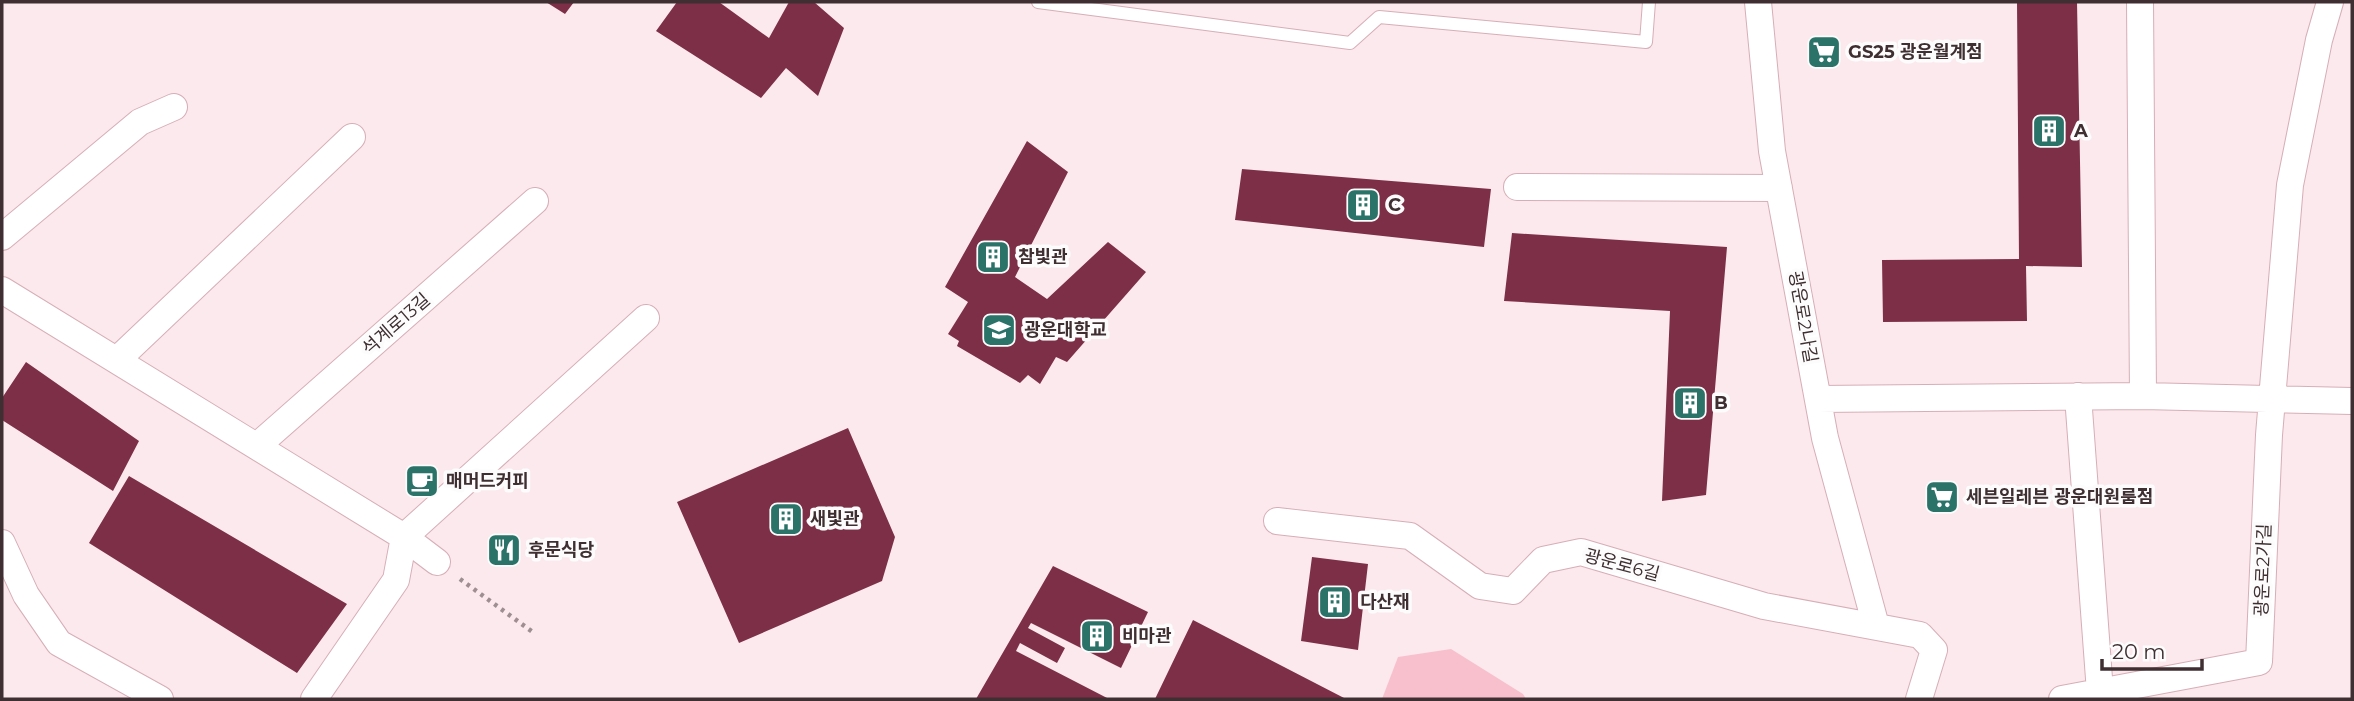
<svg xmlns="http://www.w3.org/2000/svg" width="2354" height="701" viewBox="0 0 2354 701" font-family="Montserrat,'Noto Sans KR',sans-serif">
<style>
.green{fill:#f8c0cc}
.building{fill:#7d2f47}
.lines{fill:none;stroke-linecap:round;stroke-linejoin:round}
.service-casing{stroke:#d7aeb7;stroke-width:14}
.minor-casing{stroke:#d7aeb7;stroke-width:28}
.path{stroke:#9f8e91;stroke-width:4.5;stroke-dasharray:3.5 5;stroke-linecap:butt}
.service{stroke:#fff;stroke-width:12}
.minor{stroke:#fff;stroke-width:26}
.labels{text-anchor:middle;stroke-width:7;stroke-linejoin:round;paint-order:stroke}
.poi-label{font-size:18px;font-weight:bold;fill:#3f2f32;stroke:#fcfcfc;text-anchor:start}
.street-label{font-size:18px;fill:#3f2f32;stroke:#fcfcfc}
</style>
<rect width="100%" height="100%" fill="#fbe9ed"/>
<path class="green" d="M 1451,649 L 1523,694 L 1526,699 L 1382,699 L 1398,657 Z"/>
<path class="building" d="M 546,2 L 574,2 L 565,14 Z
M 677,2 L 719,2 L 769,38 L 789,2 L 814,2 L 844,28 L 818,96 L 786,68 L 761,98 L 656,31 Z
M 2017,2 L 2077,2 L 2082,267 L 2026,266 L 2027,321 L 1883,322 L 1882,260 L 2019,259 Z
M 1027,141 L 1068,172 L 1015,277 L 1047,299 L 1108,242 L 1146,272 L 1067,362 L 1056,357 L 1040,384 L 1028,375 L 1020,383 L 957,346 L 959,341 L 948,334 L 968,302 L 945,287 Z
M 1242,169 L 1491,189 L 1484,247 L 1235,220 Z
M 1512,233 L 1727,247 L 1706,495 L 1662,501 L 1670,311 L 1504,301 Z
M 26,362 L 139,441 L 113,491 L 2,420 L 2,398 Z
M 848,428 L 895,537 L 882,581 L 739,643 L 677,502 Z
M 129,476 L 347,604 L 297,673 L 89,543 Z
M 1312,557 L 1368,564 L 1358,650 L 1301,641 Z
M 1053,566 L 1148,612 L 1121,668 L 1031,623 L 1028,628 L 1065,648 L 1057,663 L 1020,643 L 1016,651 L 1109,699 L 976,699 Z
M 1193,620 L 1346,699 L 1155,699 Z"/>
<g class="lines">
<g class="service-casing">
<path id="service" d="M 1038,2 L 1350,43 L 1379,17 L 1646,42 L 1649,2"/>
</g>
<g class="minor-casing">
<path id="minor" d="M 1758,2 L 1772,151 L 1825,438 L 1876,626
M 2140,2 L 2143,396
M 1517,187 L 1779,188
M 2,237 L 140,122 L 174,107
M 2,290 L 404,537 L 437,562
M 117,360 L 352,137
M 2078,396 L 2100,692
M 1818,399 L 2143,396 L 2352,401
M 257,446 L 535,201
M 1277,521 L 1410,536 L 1480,586 L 1513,591 L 1543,560 L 1581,552 L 1764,606 L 1920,635 L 1934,650 L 1919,699
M 2,543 L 26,595 L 59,643 L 160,699
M 314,699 L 396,580 L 404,537 L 646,318
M 2062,699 L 2259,662 L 2269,435 L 2290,185 L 2319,40 L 2330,2"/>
</g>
<path class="path" d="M 460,579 L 534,633"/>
<use href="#service" class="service"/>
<use href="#minor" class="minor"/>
</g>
<defs>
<g id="supermarket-square" transform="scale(1.75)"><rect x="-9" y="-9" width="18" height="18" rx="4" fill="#2b7269" stroke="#fcfcfc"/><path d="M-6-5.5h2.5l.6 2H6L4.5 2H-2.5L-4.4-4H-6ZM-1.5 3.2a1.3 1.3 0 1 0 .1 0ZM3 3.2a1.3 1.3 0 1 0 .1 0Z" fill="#fff"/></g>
<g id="building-square" transform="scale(1.75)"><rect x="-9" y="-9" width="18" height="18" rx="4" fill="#2b7269" stroke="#fcfcfc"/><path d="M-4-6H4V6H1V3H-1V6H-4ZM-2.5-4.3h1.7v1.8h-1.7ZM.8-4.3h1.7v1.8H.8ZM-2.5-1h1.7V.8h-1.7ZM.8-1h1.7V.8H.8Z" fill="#fff"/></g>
<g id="university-square" transform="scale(1.75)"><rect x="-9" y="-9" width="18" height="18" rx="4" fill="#2b7269" stroke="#fcfcfc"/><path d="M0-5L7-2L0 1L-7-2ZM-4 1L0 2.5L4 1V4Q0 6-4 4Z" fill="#fff"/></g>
<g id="cafe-square" transform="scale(1.75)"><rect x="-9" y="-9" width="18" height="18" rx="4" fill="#2b7269" stroke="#fcfcfc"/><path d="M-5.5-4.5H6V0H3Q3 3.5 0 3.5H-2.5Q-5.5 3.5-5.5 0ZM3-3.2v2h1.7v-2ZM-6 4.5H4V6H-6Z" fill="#fff"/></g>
<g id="restaurant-square" transform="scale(1.75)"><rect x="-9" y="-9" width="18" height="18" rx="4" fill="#2b7269" stroke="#fcfcfc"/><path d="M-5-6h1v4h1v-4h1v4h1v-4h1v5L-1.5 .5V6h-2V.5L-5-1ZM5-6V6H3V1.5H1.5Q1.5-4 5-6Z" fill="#fff"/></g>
</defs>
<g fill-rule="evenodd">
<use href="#supermarket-square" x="1824" y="52"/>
<use href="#building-square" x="2049" y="131"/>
<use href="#building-square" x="1363" y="205"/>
<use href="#building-square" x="993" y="257"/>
<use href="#university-square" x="999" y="330"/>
<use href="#building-square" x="1690" y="403"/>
<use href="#cafe-square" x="422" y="481"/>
<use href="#supermarket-square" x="1942" y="497"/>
<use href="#building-square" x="786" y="519"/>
<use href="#restaurant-square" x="504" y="550"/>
<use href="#building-square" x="1335" y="602"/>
<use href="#building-square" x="1097" y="636"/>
</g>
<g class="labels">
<g class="poi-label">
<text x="1848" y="58">GS25 광운월계점</text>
<text x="2074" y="137">A</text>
<text x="1388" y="211">C</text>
<text x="1018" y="263">참빛관</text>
<text x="1024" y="336">광운대학교</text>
<text x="1714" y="409">B</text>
<text x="446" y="487">매머드커피</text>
<text x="1966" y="503">세븐일레븐 광운대원룸점</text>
<text x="810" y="525">새빛관</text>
<text x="528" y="556">후문식당</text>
<text x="1360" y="608">다산재</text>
<text x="1122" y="642">비마관</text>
</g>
<g class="street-label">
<text transform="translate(1803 317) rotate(80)" y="6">광운로2나길</text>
<text transform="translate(396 324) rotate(-41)" y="6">석계로13길</text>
<text transform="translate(1622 565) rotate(15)" y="6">광운로6길</text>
<text transform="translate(2263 570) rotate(-88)" y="6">광운로2가길</text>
</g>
</g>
<rect width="2354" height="701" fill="none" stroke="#3f2f32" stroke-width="7"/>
<path d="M2102 659v10h100v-10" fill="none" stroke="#3f2f32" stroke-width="3.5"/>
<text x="2112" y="659" font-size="21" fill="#3f2f32" stroke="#fcfcfc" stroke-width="5" paint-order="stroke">20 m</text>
</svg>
